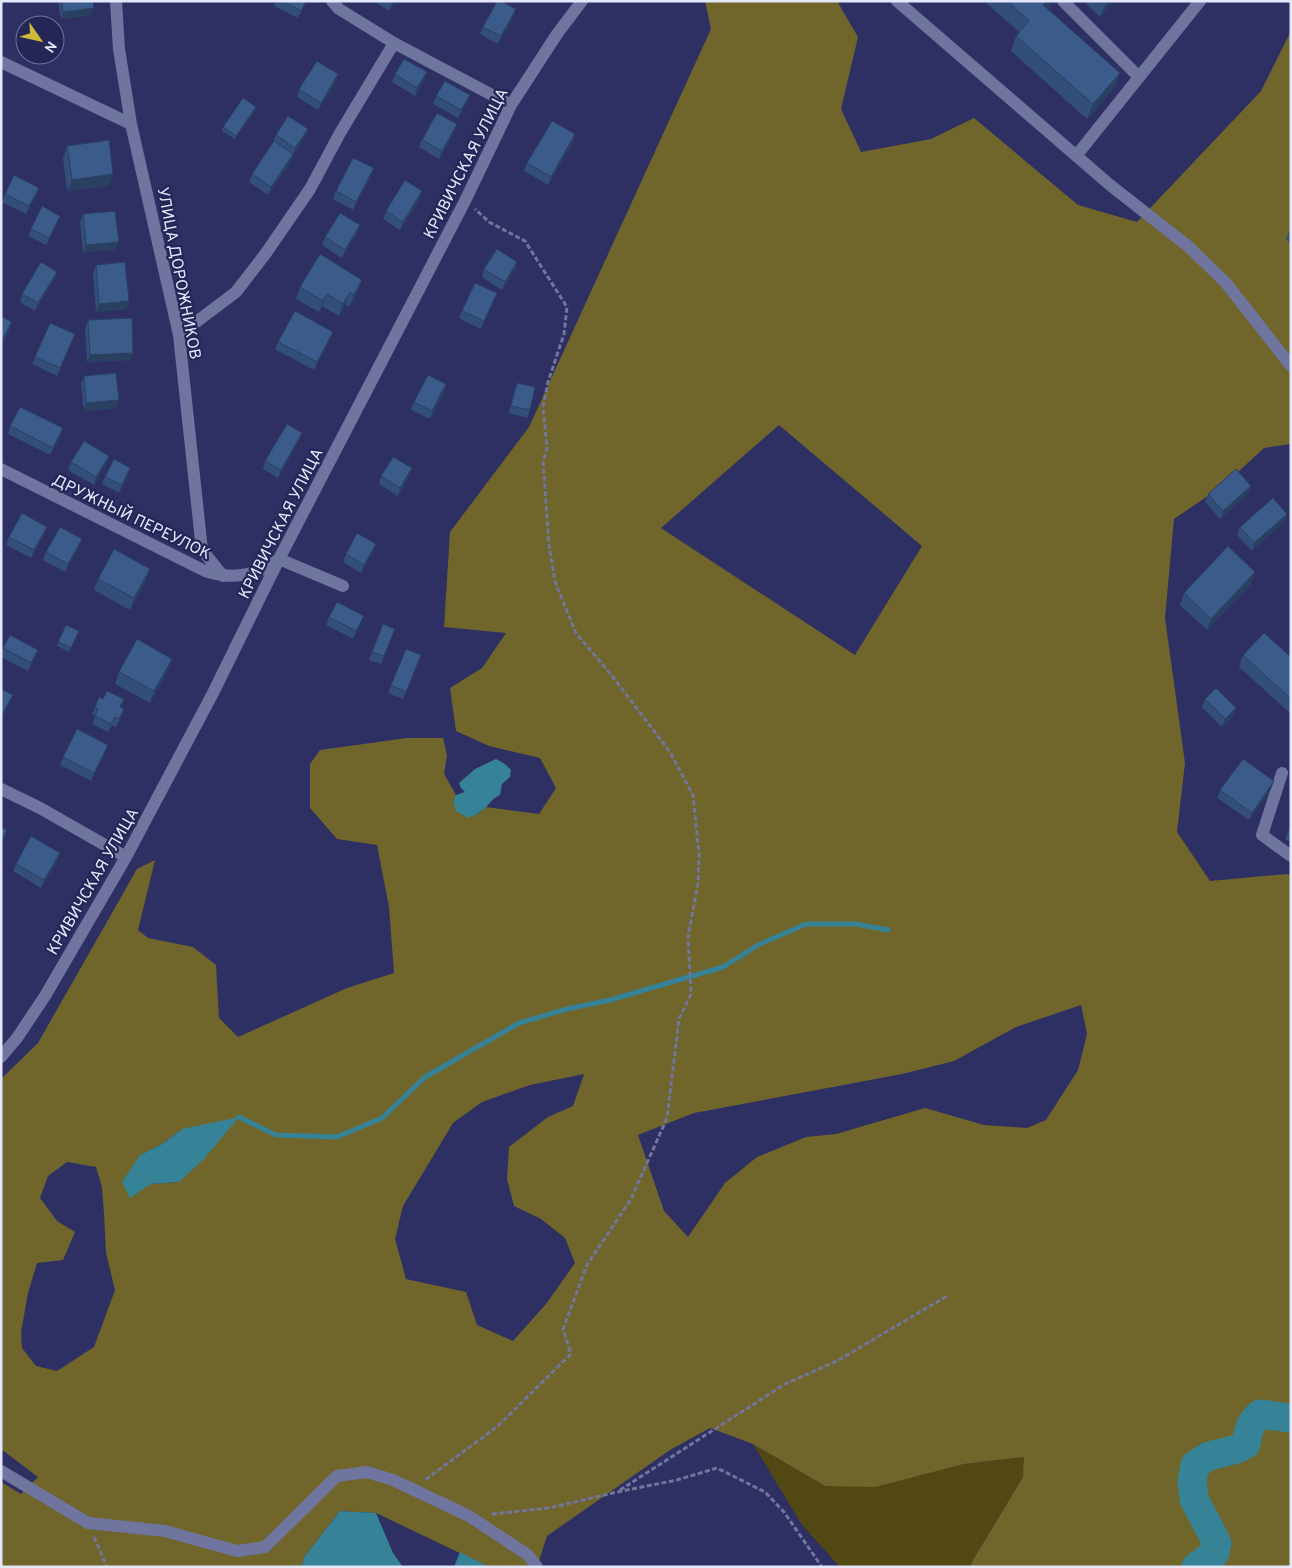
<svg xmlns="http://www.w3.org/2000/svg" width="1292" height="1568" viewBox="0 0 1292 1568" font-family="Overpass,sans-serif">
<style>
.green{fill:#514814}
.forest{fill:#70652a;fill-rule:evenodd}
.water{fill:#368297}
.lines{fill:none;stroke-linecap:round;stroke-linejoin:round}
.stream{stroke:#368297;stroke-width:5}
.river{stroke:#368297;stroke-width:29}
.path{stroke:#72759c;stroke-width:3;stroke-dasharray:5 2.5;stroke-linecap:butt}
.minor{stroke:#6f759e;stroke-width:12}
.wall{fill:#334e78}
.shaded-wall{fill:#294061}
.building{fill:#3b5b8b;stroke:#294061}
.labels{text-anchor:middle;stroke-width:4.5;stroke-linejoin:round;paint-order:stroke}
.street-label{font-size:16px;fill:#e5e8fc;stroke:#252658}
</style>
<rect width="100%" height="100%" fill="#2e3063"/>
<path class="green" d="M 753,1444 L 825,1486 L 944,1469 L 964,1464 L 1025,1457 L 1023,1477 L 973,1560 L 970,1567 L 840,1567 L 802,1525 Z"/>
<path class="forest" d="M 705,1 L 837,1 L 858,37 L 841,109 L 861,152 L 931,139 L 974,118 L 1078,205 L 1137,222 L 1261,91 L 1291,31 L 1291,444 L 1264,448 L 1224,485 L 1174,519 L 1165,618 L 1185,763 L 1177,832 L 1210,881 L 1287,874 L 1291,875 L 1291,1567 L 970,1567 L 973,1560 L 1023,1477 L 1024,1457 L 964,1464 L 875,1487 L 825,1486 L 753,1444 L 710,1428 L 670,1450 L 547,1536 L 537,1567 L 489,1567 L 376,1513 L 340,1511 L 304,1557 L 302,1567 L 1,1567 L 1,1482 L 21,1494 L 38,1477 L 1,1449 L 1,1079 L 38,1043 L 137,869 L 155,860 L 138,930 L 148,938 L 193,947 L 216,965 L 219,1018 L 238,1037 L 347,988 L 394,973 L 389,907 L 377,845 L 337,839 L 310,808 L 310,764 L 320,750 L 407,738 L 443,738 L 447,755 L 444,774 L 456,795 L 453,801 L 478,814 L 486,807 L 539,814 L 556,788 L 540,758 L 489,746 L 456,731 L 450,688 L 482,668 L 506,633 L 444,627 L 450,532 L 529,427 L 711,29 ZM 779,425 L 922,546 L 855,655 L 661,528 ZM 1081,1005 L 1087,1034 L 1078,1070 L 1046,1120 L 1027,1128 L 984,1125 L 925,1108 L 836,1134 L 806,1137 L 757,1157 L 725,1183 L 688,1237 L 664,1211 L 638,1135 L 694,1113 L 902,1074 L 954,1061 L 1016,1027 ZM 584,1074 L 573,1106 L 548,1117 L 509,1147 L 507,1179 L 514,1206 L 541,1219 L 565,1238 L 575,1263 L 546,1304 L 513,1341 L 477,1325 L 466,1292 L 406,1279 L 395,1239 L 403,1206 L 453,1123 L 482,1102 L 530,1085 ZM 182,1129 L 179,1182 L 151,1184 L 140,1155 L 162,1144 ZM 67,1162 L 96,1167 L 102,1187 L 104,1214 L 106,1253 L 115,1290 L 94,1347 L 57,1371 L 36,1366 L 22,1348 L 21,1332 L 28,1293 L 37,1263 L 63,1260 L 75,1232 L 57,1221 L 40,1198 L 48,1176 Z"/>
<path class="water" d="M 496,759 L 505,764 L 511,770 L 510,777 L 502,784 L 500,795 C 493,798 492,801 487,806 C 482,812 475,815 468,818 L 456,811 L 453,801 L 456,795 L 465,792 L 461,788 L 459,783 L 475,769 Z
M 239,1117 L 204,1159 L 179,1182 L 151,1184 L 130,1198 L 122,1182 L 140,1155 L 162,1144 L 182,1129 Z
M 340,1511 L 376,1513 L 393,1553 L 403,1567 L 302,1567 L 304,1557 Z
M 460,1552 L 489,1567 L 454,1567 Z"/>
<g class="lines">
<path class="stream" d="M 239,1117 L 276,1135 L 337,1137 L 382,1118 L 425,1077 L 519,1023 L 567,1009 L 610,1000 L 723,967 L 760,944 L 806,924 L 856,924 L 888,930"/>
<path class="river" d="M 1196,1567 L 1215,1553 L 1217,1543 L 1194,1499 L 1192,1480 L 1195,1465 L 1209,1456 L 1237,1449 L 1246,1444 C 1248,1431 1250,1423 1260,1414 L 1291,1418"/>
<path class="path" d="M 426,1480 L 429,1477 L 498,1426 L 571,1354 L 563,1329 L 587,1265 L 631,1199 L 667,1118 L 679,1019 L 691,994 L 688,936 L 698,884 L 699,854 L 693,795 L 670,752 L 613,677 L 576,633 L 555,582 L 549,545 L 543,461 L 547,448 L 543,407 L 548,382 L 564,334 L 567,307 L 525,241 L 489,222 L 475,209
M 620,1490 L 785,1384 L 837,1361 L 947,1296
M 492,1514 L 549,1508 L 617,1492 L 677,1480 L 717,1468 L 765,1492 L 784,1512 L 822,1567
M 94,1537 L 107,1567"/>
<path class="minor" d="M 116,1 L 119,49 L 131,124 L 179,335 L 202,550 L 223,576
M 332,1 L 339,9 L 394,43 L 511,105
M 897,1 L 1110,185 L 1189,247 L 1226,283 L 1291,366
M 1063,1 L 1139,77
M 1,62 L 131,124
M 1076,156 L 1200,1
M 179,335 L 236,292 L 266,253 L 310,189 L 340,133 L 394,43
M 1,469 L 205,571 C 232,580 257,576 279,559 L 343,586
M 1282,773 L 1262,835 L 1291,856
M 1,789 L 40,808 L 126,857
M 1,1057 L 17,1038 L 45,996 L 126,857 L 213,693 L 279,559 L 465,201 L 511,105 L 557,34 L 582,1
M 1,1471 L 88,1523 L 165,1531 L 237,1551 L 265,1547 L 337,1476 L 367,1472 L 393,1480 L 469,1516 L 528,1555 L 537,1567"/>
</g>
<path class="wall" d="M 58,1 L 93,1 L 91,15 L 61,19 Z
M 276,1 L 307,1 L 298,18 L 274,6 Z
M 374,1 L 395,1 L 389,11 Z
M 984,1 L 1052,1 L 1050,7 L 1048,9 L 1120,73 L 1114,88 L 1087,119 L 1011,51 L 1016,36 L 1019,32 Z
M 1084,1 L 1114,1 L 1100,17 Z
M 516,9 L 513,17 L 498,44 L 480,34 L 483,27 Z
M 427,72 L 424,80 L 415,96 L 392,82 L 395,74 Z
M 336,82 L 318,110 L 297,97 L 299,89 Z
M 436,96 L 467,102 L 458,118 L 433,104 Z
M 255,111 L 235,139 L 222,131 L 223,127 Z
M 308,129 L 305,137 L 293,155 L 291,162 L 268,195 L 249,182 L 252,174 L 273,143 L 276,135 Z
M 455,132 L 439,159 L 419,147 L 422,140 Z
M 575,134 L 573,142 L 548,185 L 524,171 L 527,163 Z
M 67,146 L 113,174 L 109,186 L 67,191 L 63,158 Z
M 371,176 L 353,210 L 333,199 L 336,191 Z
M 39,188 L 36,196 L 26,214 L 2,202 L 5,194 Z
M 420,198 L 400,230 L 383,219 L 386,211 Z
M 83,214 L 116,249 L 83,253 L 80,222 Z
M 57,223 L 46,245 L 28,236 L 31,229 Z
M 360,225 L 357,233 L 342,258 L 322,245 L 325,237 Z
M 1291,227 L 1291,244 L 1286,239 Z
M 96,265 L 129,301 L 126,309 L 96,312 L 93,273 Z
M 484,269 L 515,270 L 502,290 L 482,277 Z
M 57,272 L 54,279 L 35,311 L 20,302 L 22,294 Z
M 300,287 L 358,292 L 349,307 L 345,304 L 339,316 L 322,306 L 319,312 L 296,299 Z
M 494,301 L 481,329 L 459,318 L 462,311 Z
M 88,320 L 130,360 L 87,362 L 85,328 Z
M 330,339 L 314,370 L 275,349 L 278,342 Z
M 72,342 L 57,376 L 32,364 L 35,357 Z
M 84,376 L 119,400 L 116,408 L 84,411 L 81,384 Z
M 517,383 L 530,410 L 527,418 L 509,413 L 514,391 Z
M 444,392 L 430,419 L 411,410 L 414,402 Z
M 10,426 L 63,428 L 60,436 L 50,455 L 8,434 Z
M 299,440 L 278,478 L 263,469 L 265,461 Z
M 109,456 L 106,464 L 94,485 L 68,470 L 71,462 Z
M 128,476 L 119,493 L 102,484 L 105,477 Z
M 381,476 L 409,476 L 398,496 L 379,484 Z
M 1251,486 L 1248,494 L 1220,519 L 1205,502 L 1208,494 Z
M 1287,514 L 1284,522 L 1252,551 L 1237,535 L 1240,527 Z
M 44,534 L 31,558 L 6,545 L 9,537 Z
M 79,547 L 65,572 L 43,560 L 46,552 Z
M 373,552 L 361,573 L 343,562 L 346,554 Z
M 98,579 L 146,580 L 130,610 L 94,590 Z
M 1251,584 L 1207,630 L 1180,605 L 1184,593 Z
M 329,617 L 361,624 L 353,639 L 326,625 Z
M 383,624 L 395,629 L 381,664 L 369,660 Z
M 79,631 L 69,652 L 57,646 L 58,642 Z
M 3,648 L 38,650 L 35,657 L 28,671 L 1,657 L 1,653 Z
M 1243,655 L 1291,657 L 1291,714 L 1239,667 Z
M 418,663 L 403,699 L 388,693 L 391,685 Z
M 168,670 L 150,703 L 115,684 L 119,672 Z
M 1205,699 L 1236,708 L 1233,716 L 1222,727 L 1202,707 Z
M 95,707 L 121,707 L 121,717 L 116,727 L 112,725 L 108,732 L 92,724 L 95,716 L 92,715 Z
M 105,753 L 91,781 L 60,765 L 63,757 Z
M 1271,789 L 1249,820 L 1217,798 L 1220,790 Z
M 1291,825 L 1291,843 L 1285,839 Z
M 57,861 L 41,888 L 13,871 L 16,864 Z"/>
<path class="shaded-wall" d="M 306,1 L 307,1 L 298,18 L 301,11 Z
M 393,1 L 395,1 L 389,11 L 392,3 Z
M 1047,1 L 1052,1 L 1050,7 L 1038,21 L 1043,5 Z
M 1108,1 L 1114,1 L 1100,17 L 1105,5 Z
M 94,8 L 91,15 L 61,19 L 63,12 Z
M 516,9 L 513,17 L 498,44 L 501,36 Z
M 427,72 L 424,80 L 415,96 L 417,88 Z
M 1120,73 L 1114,88 L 1087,119 L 1093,104 Z
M 338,74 L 336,82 L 318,110 L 321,103 Z
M 470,95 L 467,102 L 458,118 L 461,110 Z
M 256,107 L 255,111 L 235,139 L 236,136 Z
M 457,124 L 455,132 L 439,159 L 442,151 Z
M 308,129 L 305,137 L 293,155 L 291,162 L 268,195 L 271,187 L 293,154 L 295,148 Z
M 575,134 L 573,142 L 548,185 L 551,177 Z
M 374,168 L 371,176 L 353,210 L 356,202 Z
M 113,174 L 109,186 L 67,191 L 72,180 Z
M 39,188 L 36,196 L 26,214 L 29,206 Z
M 422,191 L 420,198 L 400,230 L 403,222 Z
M 360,225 L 357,233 L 342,258 L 345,250 Z
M 119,242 L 116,249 L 83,253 L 86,245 Z
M 517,262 L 515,270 L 502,290 L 505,282 Z
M 57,272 L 54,279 L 35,311 L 38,303 Z
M 362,280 L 358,292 L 349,307 L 354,295 Z
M 350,292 L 345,304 L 339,316 L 343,304 Z
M 497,293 L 494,301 L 481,329 L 484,321 Z
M 327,294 L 322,306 L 319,312 L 323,301 Z
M 129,301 L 126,309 L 96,312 L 99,304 Z
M 12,322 L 8,334 L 1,346 L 1,342 Z
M 333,332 L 330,339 L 314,370 L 317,362 Z
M 133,353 L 130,360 L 87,362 L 90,355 Z
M 446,384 L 444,392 L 430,419 L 432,411 Z
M 119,400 L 116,408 L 84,411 L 86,403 Z
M 63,428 L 60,436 L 50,455 L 53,448 Z
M 302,433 L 299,440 L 278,478 L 281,470 Z
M 109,456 L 106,464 L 94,485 L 96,477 Z
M 130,468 L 128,476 L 119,493 L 122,485 Z
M 412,468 L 409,476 L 398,496 L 400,488 Z
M 1251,486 L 1248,494 L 1220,519 L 1223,511 Z
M 1287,514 L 1284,522 L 1252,551 L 1254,543 Z
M 47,527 L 44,534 L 31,558 L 34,550 Z
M 82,539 L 79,547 L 65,572 L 68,564 Z
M 376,544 L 373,552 L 361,573 L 364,565 Z
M 150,569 L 146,580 L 130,610 L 134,598 Z
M 1255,572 L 1251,584 L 1207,630 L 1211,619 Z
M 364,616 L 361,624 L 353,639 L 356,631 Z
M 38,650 L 35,657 L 28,671 L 31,663 Z
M 172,659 L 168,670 L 150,703 L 154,691 Z
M 13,695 L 8,707 L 1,720 L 1,716 Z
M 1236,708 L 1233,716 L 1222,727 L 1225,719 Z
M 108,745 L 105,753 L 91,781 L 94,773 Z
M 1274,781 L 1271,789 L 1249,820 L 1252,813 Z
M 7,830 L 5,838 L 1,844 L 1,841 Z
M 60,853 L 57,861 L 41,888 L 44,880 Z"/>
<path class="building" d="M 62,1 L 93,1 L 94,8 L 63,12 Z
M 283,1 L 306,1 L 301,11 Z
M 497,1 L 501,1 L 516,9 L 501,36 L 483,27 Z
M 1007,1 L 1047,1 L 1043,5 L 1120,73 L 1093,104 L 1016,36 L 1029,21 Z
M 1100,1 L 1108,1 L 1105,5 Z
M 404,59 L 427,72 L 417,88 L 395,74 Z
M 317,61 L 338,74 L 321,103 L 299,89 Z
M 445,81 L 470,95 L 461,110 L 436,96 Z
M 243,98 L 256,107 L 236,136 L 223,127 Z
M 437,113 L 457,124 L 442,151 L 422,140 Z
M 288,116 L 308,129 L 295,148 L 276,135 Z
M 552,121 L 575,134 L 551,177 L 527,163 Z
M 109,140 L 113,174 L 72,180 L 67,146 Z
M 274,141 L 293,154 L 271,187 L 252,174 Z
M 353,158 L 374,168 L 356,202 L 336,191 Z
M 14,175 L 39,188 L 29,206 L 5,194 Z
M 405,180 L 422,191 L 403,222 L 386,211 Z
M 42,206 L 60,216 L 49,238 L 31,229 Z
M 115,211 L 119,242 L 86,245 L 83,214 Z
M 340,213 L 360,225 L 345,250 L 325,237 Z
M 497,249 L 517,262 L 505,282 L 484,269 Z
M 320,254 L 362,280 L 354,295 L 350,292 L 343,304 L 327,294 L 323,301 L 300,287 Z
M 41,262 L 57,272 L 38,303 L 22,294 Z
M 125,262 L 129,301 L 99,304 L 96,265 Z
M 475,283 L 497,293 L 484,321 L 462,311 Z
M 295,311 L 333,332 L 317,362 L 278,342 Z
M 1,316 L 12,322 L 1,342 Z
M 132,318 L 133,353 L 90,355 L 88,320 Z
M 50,323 L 75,334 L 60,368 L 35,357 Z
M 116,373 L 119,400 L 86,403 L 84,376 Z
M 428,375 L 446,384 L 432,411 L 414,402 Z
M 517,383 L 535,387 L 530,410 L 511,406 Z
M 20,407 L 63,428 L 53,448 L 10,426 Z
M 287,424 L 302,433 L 281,470 L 265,461 Z
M 84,441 L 109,456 L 96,477 L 71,462 Z
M 393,457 L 412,468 L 400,488 L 381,476 Z
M 114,459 L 130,468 L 122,485 L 105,477 Z
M 1236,469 L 1251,486 L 1223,511 L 1208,494 Z
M 1273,498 L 1287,514 L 1254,543 L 1240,527 Z
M 22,513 L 47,527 L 34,550 L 9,537 Z
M 60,527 L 82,539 L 68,564 L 46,552 Z
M 357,533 L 376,544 L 364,565 L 346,554 Z
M 1228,546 L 1255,572 L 1211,619 L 1184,593 Z
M 114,549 L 150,569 L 134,598 L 98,579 Z
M 337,602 L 364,616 L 356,631 L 329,617 Z
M 383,624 L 395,629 L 384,656 L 372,652 Z
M 66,625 L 79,631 L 71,648 L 58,642 Z
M 1264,633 L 1291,657 L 1291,699 L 1243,655 Z
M 10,635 L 38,650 L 31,663 L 3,648 Z
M 137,639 L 172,659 L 154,691 L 119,672 Z
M 406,649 L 421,655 L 406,692 L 391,685 Z
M 1216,688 L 1236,708 L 1225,719 L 1205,699 Z
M 1,689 L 13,695 L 1,716 Z
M 107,691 L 124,699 L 120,707 L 124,709 L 119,719 L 115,717 L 111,724 L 95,716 L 98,709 L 95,707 L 99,697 L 103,699 Z
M 77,729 L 108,745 L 94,773 L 63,757 Z
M 1243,759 L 1274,781 L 1252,813 L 1220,790 Z
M 1,827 L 7,830 L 1,841 Z
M 31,836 L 60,853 L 44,880 L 16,864 Z"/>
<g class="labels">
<g class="street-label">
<text transform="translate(465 163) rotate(-63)" y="6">КРИВИЧСКАЯ УЛИЦА</text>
<text transform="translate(180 273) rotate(79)" y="6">УЛИЦА ДОРОЖНИКОВ</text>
<text transform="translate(132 516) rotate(26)" y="6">ДРУЖНЫЙ ПЕРЕУЛОК</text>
<text transform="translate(280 523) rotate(-63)" y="6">КРИВИЧСКАЯ УЛИЦА</text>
<text transform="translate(92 881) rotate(-60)" y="6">КРИВИЧСКАЯ УЛИЦА</text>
</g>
</g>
<rect width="1292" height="1568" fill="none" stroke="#e5e8fc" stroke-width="5"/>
<g transform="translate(40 40) rotate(124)"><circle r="24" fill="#252658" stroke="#72749a"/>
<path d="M0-4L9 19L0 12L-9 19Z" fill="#cfb837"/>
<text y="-8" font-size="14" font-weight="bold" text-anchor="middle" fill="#e5e8fc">N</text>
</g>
</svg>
